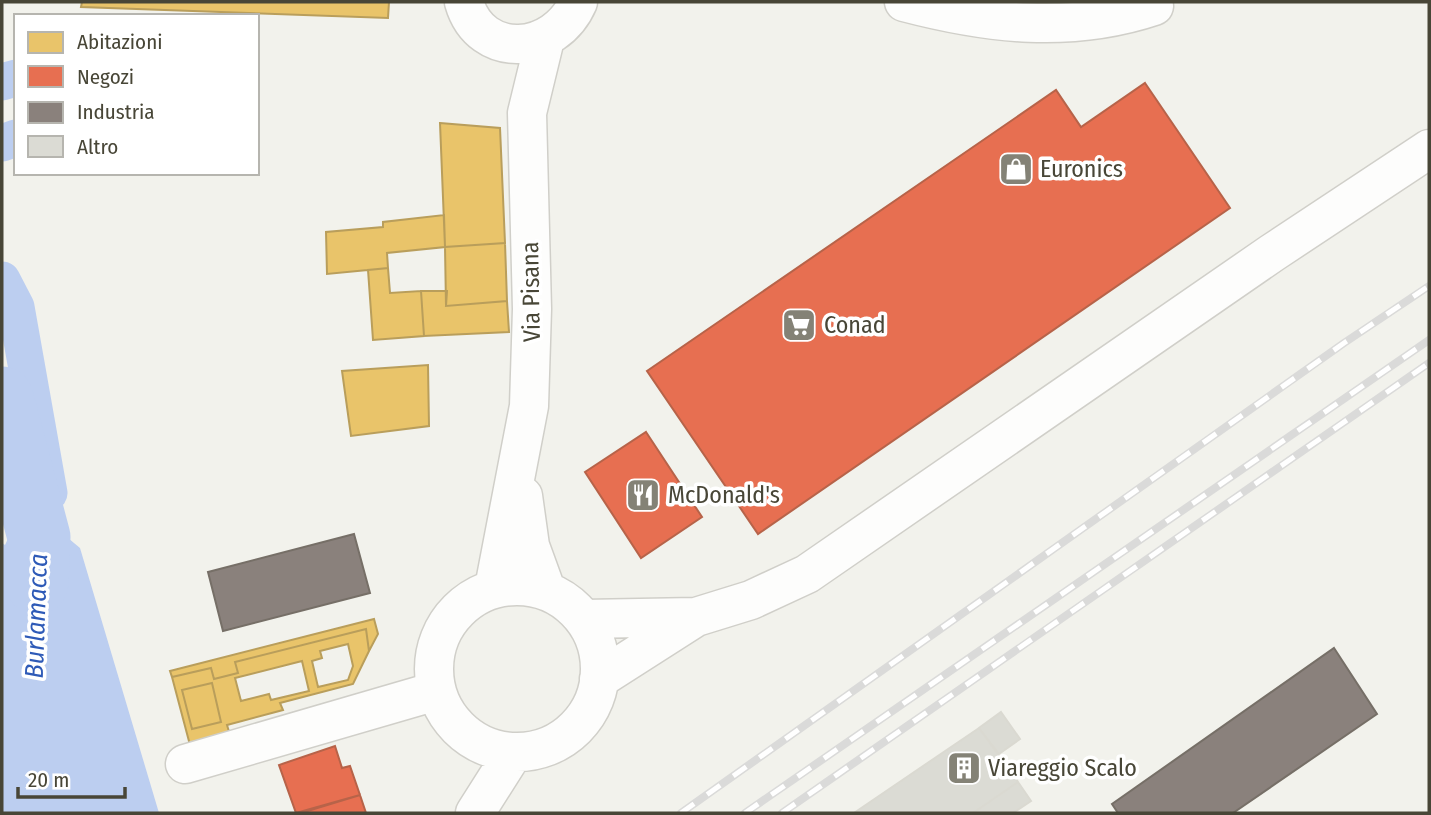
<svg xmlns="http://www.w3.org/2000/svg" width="1431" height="815" viewBox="0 0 1431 815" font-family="'Fira Sans Condensed',sans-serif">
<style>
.water{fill:#bccef0}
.homes{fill:#e9c46a;stroke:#b99e5b;stroke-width:2;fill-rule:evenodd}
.shops{fill:#e76f51;stroke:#b76349;stroke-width:2}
.industry{fill:#8a817c;stroke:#766f67;stroke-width:2}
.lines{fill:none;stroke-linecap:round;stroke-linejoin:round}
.canal{stroke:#bccef0;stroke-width:37}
.river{stroke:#bccef0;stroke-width:63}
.building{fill:#dbdbd4;stroke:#dad9d1;stroke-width:2}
.minor-casing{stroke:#d0cfc9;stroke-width:41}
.minor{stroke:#fdfdfc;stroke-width:38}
.rail-casing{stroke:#dadad9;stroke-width:8}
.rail{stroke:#fff;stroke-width:5;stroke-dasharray:16;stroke-linecap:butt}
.labels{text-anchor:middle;stroke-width:7;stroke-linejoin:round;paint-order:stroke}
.poi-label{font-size:24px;fill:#484637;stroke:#fff;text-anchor:start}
.street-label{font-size:24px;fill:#484637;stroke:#fff}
.water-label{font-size:26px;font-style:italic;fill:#2e5ab7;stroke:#fff}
</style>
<rect width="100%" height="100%" fill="#f2f2ec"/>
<path class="water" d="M 49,493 L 62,533 L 80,548 L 159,813 L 2,813 L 2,543 L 5,545 L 14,526 L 9,502 Z"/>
<path class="homes" d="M 82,2 L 389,2 L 388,18 L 81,7 Z
M 440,123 L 500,128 L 505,243 L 445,247 Z
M 444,215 L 445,247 L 387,253 L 388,268 L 327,274 L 326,232 L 383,227 L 383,222 Z
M 505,243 L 507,301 L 446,306 L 445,247 Z
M 388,268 L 390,293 L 421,291 L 424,336 L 373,340 L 368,270 Z
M 421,291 L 447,291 L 446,306 L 507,301 L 509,332 L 424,336 Z
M 428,365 L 429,426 L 351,436 L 342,371 Z
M 374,619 L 378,634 L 369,651 L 366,629 L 235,662 L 238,673 L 214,679 L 211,668 L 172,677 L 170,671 Z
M 366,629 L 369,651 L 353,684 L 280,703 L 283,710 L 227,725 L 230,735 L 190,745 L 172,677 L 211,668 L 214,679 L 238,673 L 235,662 ZM 348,644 L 353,666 L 348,680 L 318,687 L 312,661 L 322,658 L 320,651 ZM 302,661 L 309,691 L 271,700 L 269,694 L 241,701 L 235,678 ZM 212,683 L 221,722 L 192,729 L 182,690 Z
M 212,683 L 221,722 L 192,729 L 182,690 Z"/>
<path class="shops" d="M 1145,83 L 1230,208 L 758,534 L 647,371 L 1056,90 L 1081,127 Z
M 646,432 L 702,517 L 641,558 L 585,472 Z
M 335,746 L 342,768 L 350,766 L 360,795 L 296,813 L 279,765 Z
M 360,795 L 366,813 L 301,813 Z"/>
<path class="industry" d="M 354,534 L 370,593 L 223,631 L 208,572 Z
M 1334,648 L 1377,714 L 1233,813 L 1118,813 L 1112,804 Z"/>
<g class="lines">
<path class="canal" d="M 2,82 L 16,78
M 2,143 L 16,138
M 2,280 L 16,307 L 49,493 L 9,502 L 2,475"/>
<path class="river" d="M 2,398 L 39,537 L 37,583"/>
</g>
<path class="building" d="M 1001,712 L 1020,739 L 999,754 L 979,728 Z
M 979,728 L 1018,782 L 973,813 L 854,813 Z
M 1018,782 L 1031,801 L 1013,813 L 973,813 Z"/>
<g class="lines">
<g class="minor-casing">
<path id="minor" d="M 464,2 C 481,61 555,55 578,2
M 904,2 C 988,24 1070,34 1154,6
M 523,496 L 530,546 L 546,590
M434 669a83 83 0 1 1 166 0a83 83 0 1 1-166 0Z
M 494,588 L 529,406 L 532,309 L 527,113 L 545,39
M 584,619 L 696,617
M 599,679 L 696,617 L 751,600 L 807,574 L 1272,253 L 1429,149
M 185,764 L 436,691
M 475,813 L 513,753"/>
</g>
<use href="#minor" class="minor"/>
<g class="rail-casing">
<path id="rail" d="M 681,813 L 1344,343 L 1429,286
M 745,813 L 1429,340
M 782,813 L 1429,363"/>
</g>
<use href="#rail" class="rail"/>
</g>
<defs>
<g id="shop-square" transform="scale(1.75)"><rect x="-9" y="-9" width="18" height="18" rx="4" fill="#848276" stroke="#fff"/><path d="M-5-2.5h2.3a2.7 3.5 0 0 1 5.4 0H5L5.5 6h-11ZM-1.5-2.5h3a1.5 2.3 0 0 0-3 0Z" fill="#fff"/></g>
<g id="supermarket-square" transform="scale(1.75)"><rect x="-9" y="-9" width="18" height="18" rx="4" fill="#848276" stroke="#fff"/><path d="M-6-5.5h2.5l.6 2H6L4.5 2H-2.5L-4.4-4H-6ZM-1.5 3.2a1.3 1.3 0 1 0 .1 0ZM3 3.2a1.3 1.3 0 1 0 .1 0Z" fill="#fff"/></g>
<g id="restaurant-square" transform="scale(1.75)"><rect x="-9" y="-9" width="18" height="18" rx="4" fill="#848276" stroke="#fff"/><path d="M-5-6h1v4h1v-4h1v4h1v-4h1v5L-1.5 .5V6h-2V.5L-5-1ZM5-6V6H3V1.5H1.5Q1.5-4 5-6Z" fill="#fff"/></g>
<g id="building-square" transform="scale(1.75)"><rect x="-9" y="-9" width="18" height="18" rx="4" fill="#848276" stroke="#fff"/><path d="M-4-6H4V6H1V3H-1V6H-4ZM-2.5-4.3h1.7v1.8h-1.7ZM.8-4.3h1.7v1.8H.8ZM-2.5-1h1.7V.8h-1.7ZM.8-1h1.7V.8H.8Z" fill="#fff"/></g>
</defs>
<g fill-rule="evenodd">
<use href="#shop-square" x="1016" y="169"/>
<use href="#supermarket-square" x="799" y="325"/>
<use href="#restaurant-square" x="643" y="495"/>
<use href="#building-square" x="964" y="768"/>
</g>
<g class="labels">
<g class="poi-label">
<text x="1040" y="177">Euronics</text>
<text x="824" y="333">Conad</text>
<text x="668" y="503">McDonald's</text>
<text x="988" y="776">Viareggio Scalo</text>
</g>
<g class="street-label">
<text transform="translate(531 292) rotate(-91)" y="8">Via Pisana</text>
</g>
<g class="water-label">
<text transform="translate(36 616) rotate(-88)" y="9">Burlamacca</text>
</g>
</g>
<rect width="1431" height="815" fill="none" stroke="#484637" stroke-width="7"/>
<rect x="14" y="14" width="245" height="161" fill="#ffffff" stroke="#b6b5af" stroke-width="2"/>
<rect x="28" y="32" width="35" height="21" fill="#e9c46a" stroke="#b6b5af" stroke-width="2"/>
<text x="77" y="49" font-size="21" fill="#484637">Abitazioni</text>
<rect x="28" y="66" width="35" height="21" fill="#e76f51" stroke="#b6b5af" stroke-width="2"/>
<text x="77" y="84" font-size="21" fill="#484637">Negozi</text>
<rect x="28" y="102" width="35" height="21" fill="#8a817c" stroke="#b6b5af" stroke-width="2"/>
<text x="77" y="119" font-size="21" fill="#484637">Industria</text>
<rect x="28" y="136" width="35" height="21" fill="#dbdbd4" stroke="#b6b5af" stroke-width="2"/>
<text x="77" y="154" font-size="21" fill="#484637">Altro</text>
<path d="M18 787v10h107v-10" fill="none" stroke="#484637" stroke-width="3.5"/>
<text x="28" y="787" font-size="21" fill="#484637" stroke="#ffffff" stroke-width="5" paint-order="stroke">20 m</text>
</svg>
